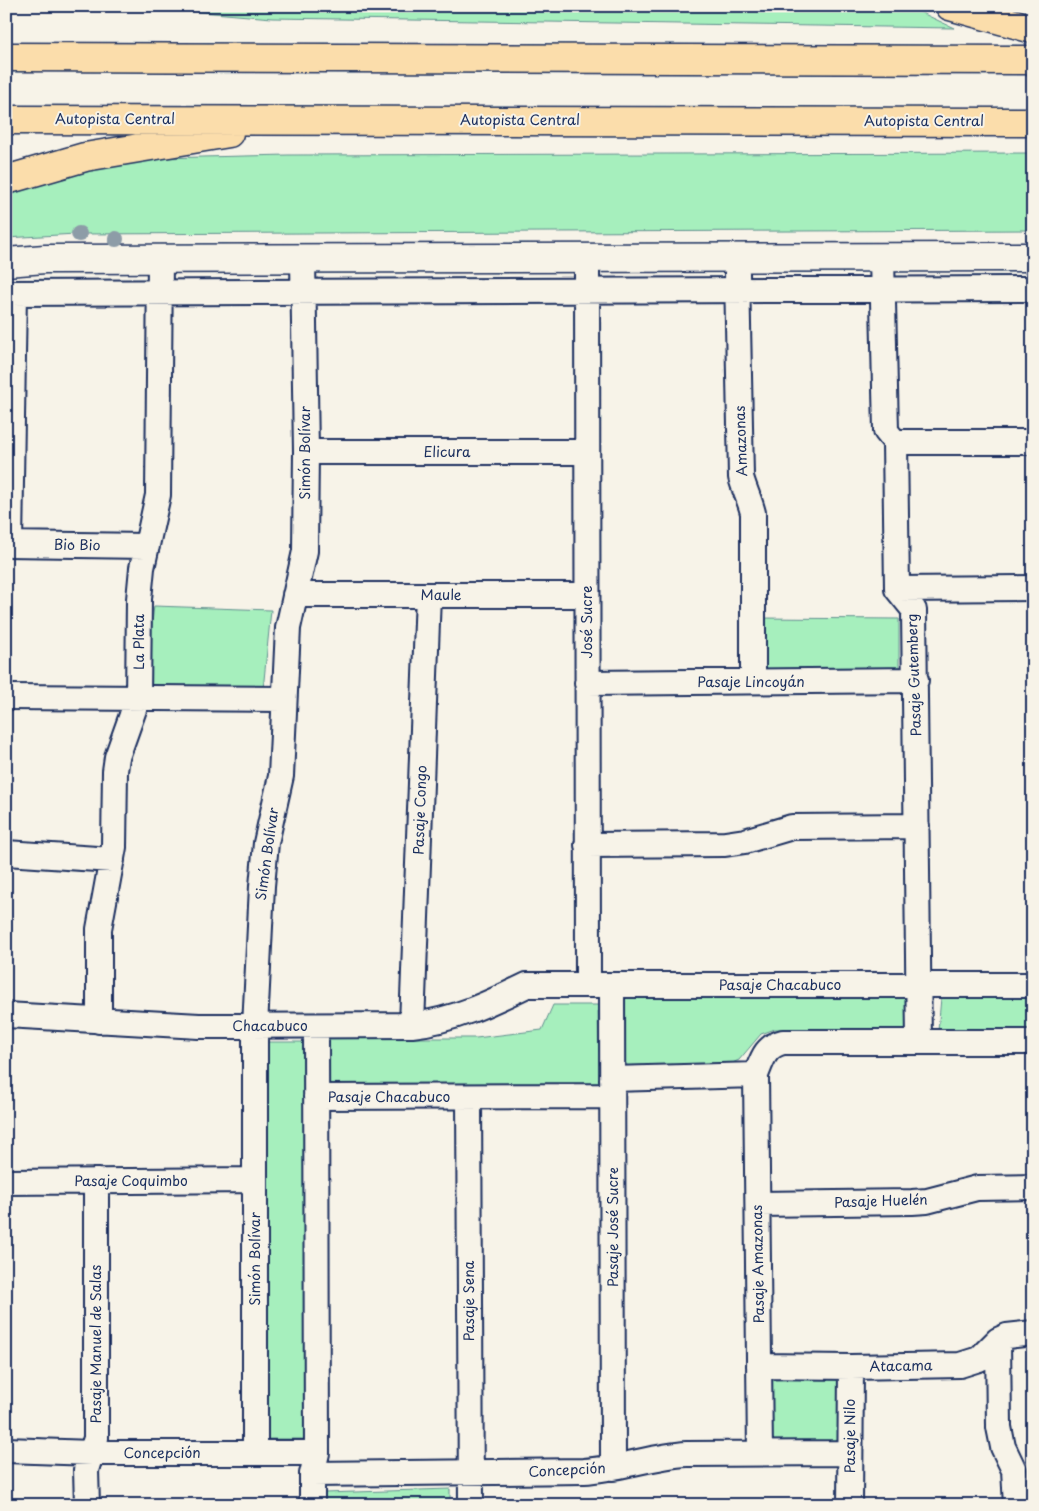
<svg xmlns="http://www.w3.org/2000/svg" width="1039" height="1511" viewBox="0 0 1039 1511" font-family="'Playpen Sans',sans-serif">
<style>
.green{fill:#a6efbd;stroke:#608f8e}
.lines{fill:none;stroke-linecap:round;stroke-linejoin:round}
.street-casing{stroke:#1b2f5e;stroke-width:28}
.secondary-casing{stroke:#1b2f5e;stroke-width:31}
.highway-casing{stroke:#1b2f5e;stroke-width:31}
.street{stroke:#f7f3e8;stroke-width:24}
.secondary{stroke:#f7f3e8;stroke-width:28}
.highway{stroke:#fbddab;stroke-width:28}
.tree{fill:#8d9ca7}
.labels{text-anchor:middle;stroke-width:4;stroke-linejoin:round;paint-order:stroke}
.street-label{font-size:14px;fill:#1b2f5e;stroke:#f7f3e8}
</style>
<rect width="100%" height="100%" fill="#f7f3e8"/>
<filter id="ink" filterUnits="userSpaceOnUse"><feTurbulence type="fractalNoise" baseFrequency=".02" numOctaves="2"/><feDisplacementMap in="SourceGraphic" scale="10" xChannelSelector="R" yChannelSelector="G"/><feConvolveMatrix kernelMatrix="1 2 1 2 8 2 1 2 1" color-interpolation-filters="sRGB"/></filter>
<g filter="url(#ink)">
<path class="green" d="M 131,6 L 907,6 L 954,28 L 272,18 Z
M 1033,153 L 1033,230 L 76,234 L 6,238 L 6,188 L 117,159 L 288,155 Z
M 154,606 L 271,610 L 263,690 L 144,691 Z
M 759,618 L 899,619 L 899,672 L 758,671 Z
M 629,992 L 908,997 L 907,1027 L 902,1031 L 775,1029 L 761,1034 L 739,1060 L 730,1064 L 628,1066 L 621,1057 L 619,998 Z
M 1033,996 L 1033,1031 L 938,1031 L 941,998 Z
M 553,1005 L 598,1005 L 599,1089 L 328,1088 L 326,1038 L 476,1038 L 542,1030 Z
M 266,1042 L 305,1042 L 305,1439 L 268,1439 Z
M 839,1378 L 841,1445 L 771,1444 L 771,1380 Z
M 450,1489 L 450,1505 L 324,1505 L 324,1493 Z"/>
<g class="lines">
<g class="street-casing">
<path id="street" d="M 587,258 L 588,985
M 882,258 L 886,431 L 895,442 L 897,589 L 914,610 L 919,1042
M 737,273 L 741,477 C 744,489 750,500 753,513 L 753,681
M 6,293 L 1033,289
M 895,442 L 1033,442
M 306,452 L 587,452
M 6,544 L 147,546
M 10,544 L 14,293
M 897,589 L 1033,588
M 295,595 L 587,595
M 587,683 L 916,680
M 6,697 L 284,699
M 587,845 L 725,844 L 745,841 L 792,827 L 917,826
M 6,853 L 112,860
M 612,985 L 613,1468
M 6,1015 L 199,1026 L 412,1025 C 452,1021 490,1003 527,985 L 1033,985
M 99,1021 L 99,929 L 114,847 L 115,771 L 117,757 L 138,698 L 139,599 L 142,568 L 158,495 L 160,259
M 412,1025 L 428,595
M 756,1075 L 760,1453
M 612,1079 L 756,1075 C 762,1060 765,1046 783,1042 L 1033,1042
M 316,1097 L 612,1096
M 469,1097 L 471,1505
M 6,1182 L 255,1180
M 758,1204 L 912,1202 L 927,1201 L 977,1188 L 1033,1187
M 998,1340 L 999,1427 L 1003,1447 L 1014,1470 L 1016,1505
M 759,1366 L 851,1367 L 960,1365 L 979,1359 L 998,1340 L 1007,1336 L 1033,1333
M 6,1450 L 92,1453 L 317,1453
M 255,1452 L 255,1027 L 262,886 L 266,843 L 281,776 L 288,628 L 305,551 L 306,452 L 303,259
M 312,1474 L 584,1471 C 619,1469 652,1456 687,1454 L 849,1453
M 87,1505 L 86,1470 L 96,1438 L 96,1181
M 312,1505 L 312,1474 L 317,1453 L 316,1026
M 850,1505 L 851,1367"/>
</g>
<g class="secondary-casing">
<path id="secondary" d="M 6,262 L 45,259 L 1033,257"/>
</g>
<g class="highway-casing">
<path id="highway" d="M 950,6 L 1033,29
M 6,57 L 1033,60
M 6,120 L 1033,122
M 6,180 L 85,157 L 229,133"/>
</g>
<use href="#street" class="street"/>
<use href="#secondary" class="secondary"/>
<use href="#highway" class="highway"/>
</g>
<g class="tree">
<circle cx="79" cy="234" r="8"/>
<circle cx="116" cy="239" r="8"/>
</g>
</g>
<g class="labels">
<g class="street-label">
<text x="115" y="124">Autopista Central</text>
<text x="520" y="125">Autopista Central</text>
<text x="924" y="126">Autopista Central</text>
<text transform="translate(741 441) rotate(-92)" y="5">Amazonas</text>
<text x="447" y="457">Elicura</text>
<text transform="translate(305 453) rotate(-90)" y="5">Simón Bolívar</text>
<text transform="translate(77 545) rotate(1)" y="5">Bio Bio</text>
<text x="441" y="600">Maule</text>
<text transform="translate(587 622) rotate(-90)" y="5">José Sucre</text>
<text transform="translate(139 642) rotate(-90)" y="5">La Plata</text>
<text transform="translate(914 675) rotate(-92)" y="5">Pasaje Gutemberg</text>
<text x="751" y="687">Pasaje Lincoyán</text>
<text transform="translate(420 810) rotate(-88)" y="5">Pasaje Congo</text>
<text transform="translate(267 854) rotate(-82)" y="5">Simón Bolívar</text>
<text x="780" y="990">Pasaje Chacabuco</text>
<text x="270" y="1031">Chacabuco</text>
<text x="389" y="1102">Pasaje Chacabuco</text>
<text x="131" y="1186">Pasaje Coquimbo</text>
<text transform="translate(881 1201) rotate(-2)" y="5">Pasaje Huelén</text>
<text transform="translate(613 1227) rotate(-90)" y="5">Pasaje José Sucre</text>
<text transform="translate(255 1259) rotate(-90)" y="5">Simón Bolívar</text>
<text transform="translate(758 1264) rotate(-91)" y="5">Pasaje Amazonas</text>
<text transform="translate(469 1301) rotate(-90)" y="5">Pasaje Sena</text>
<text transform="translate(96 1344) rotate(-90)" y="5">Pasaje Manuel de Salas</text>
<text transform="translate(901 1366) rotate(-1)" y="5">Atacama</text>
<text transform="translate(850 1436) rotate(-90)" y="5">Pasaje Nilo</text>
<text x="162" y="1458">Concepción</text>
<text transform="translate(567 1470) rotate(-3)" y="5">Concepción</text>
</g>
</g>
<rect width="1039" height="1511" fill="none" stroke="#f7f3e8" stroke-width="25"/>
<rect x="12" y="12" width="1014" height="1486" fill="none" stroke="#1b2f5e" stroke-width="2" filter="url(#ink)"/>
</svg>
